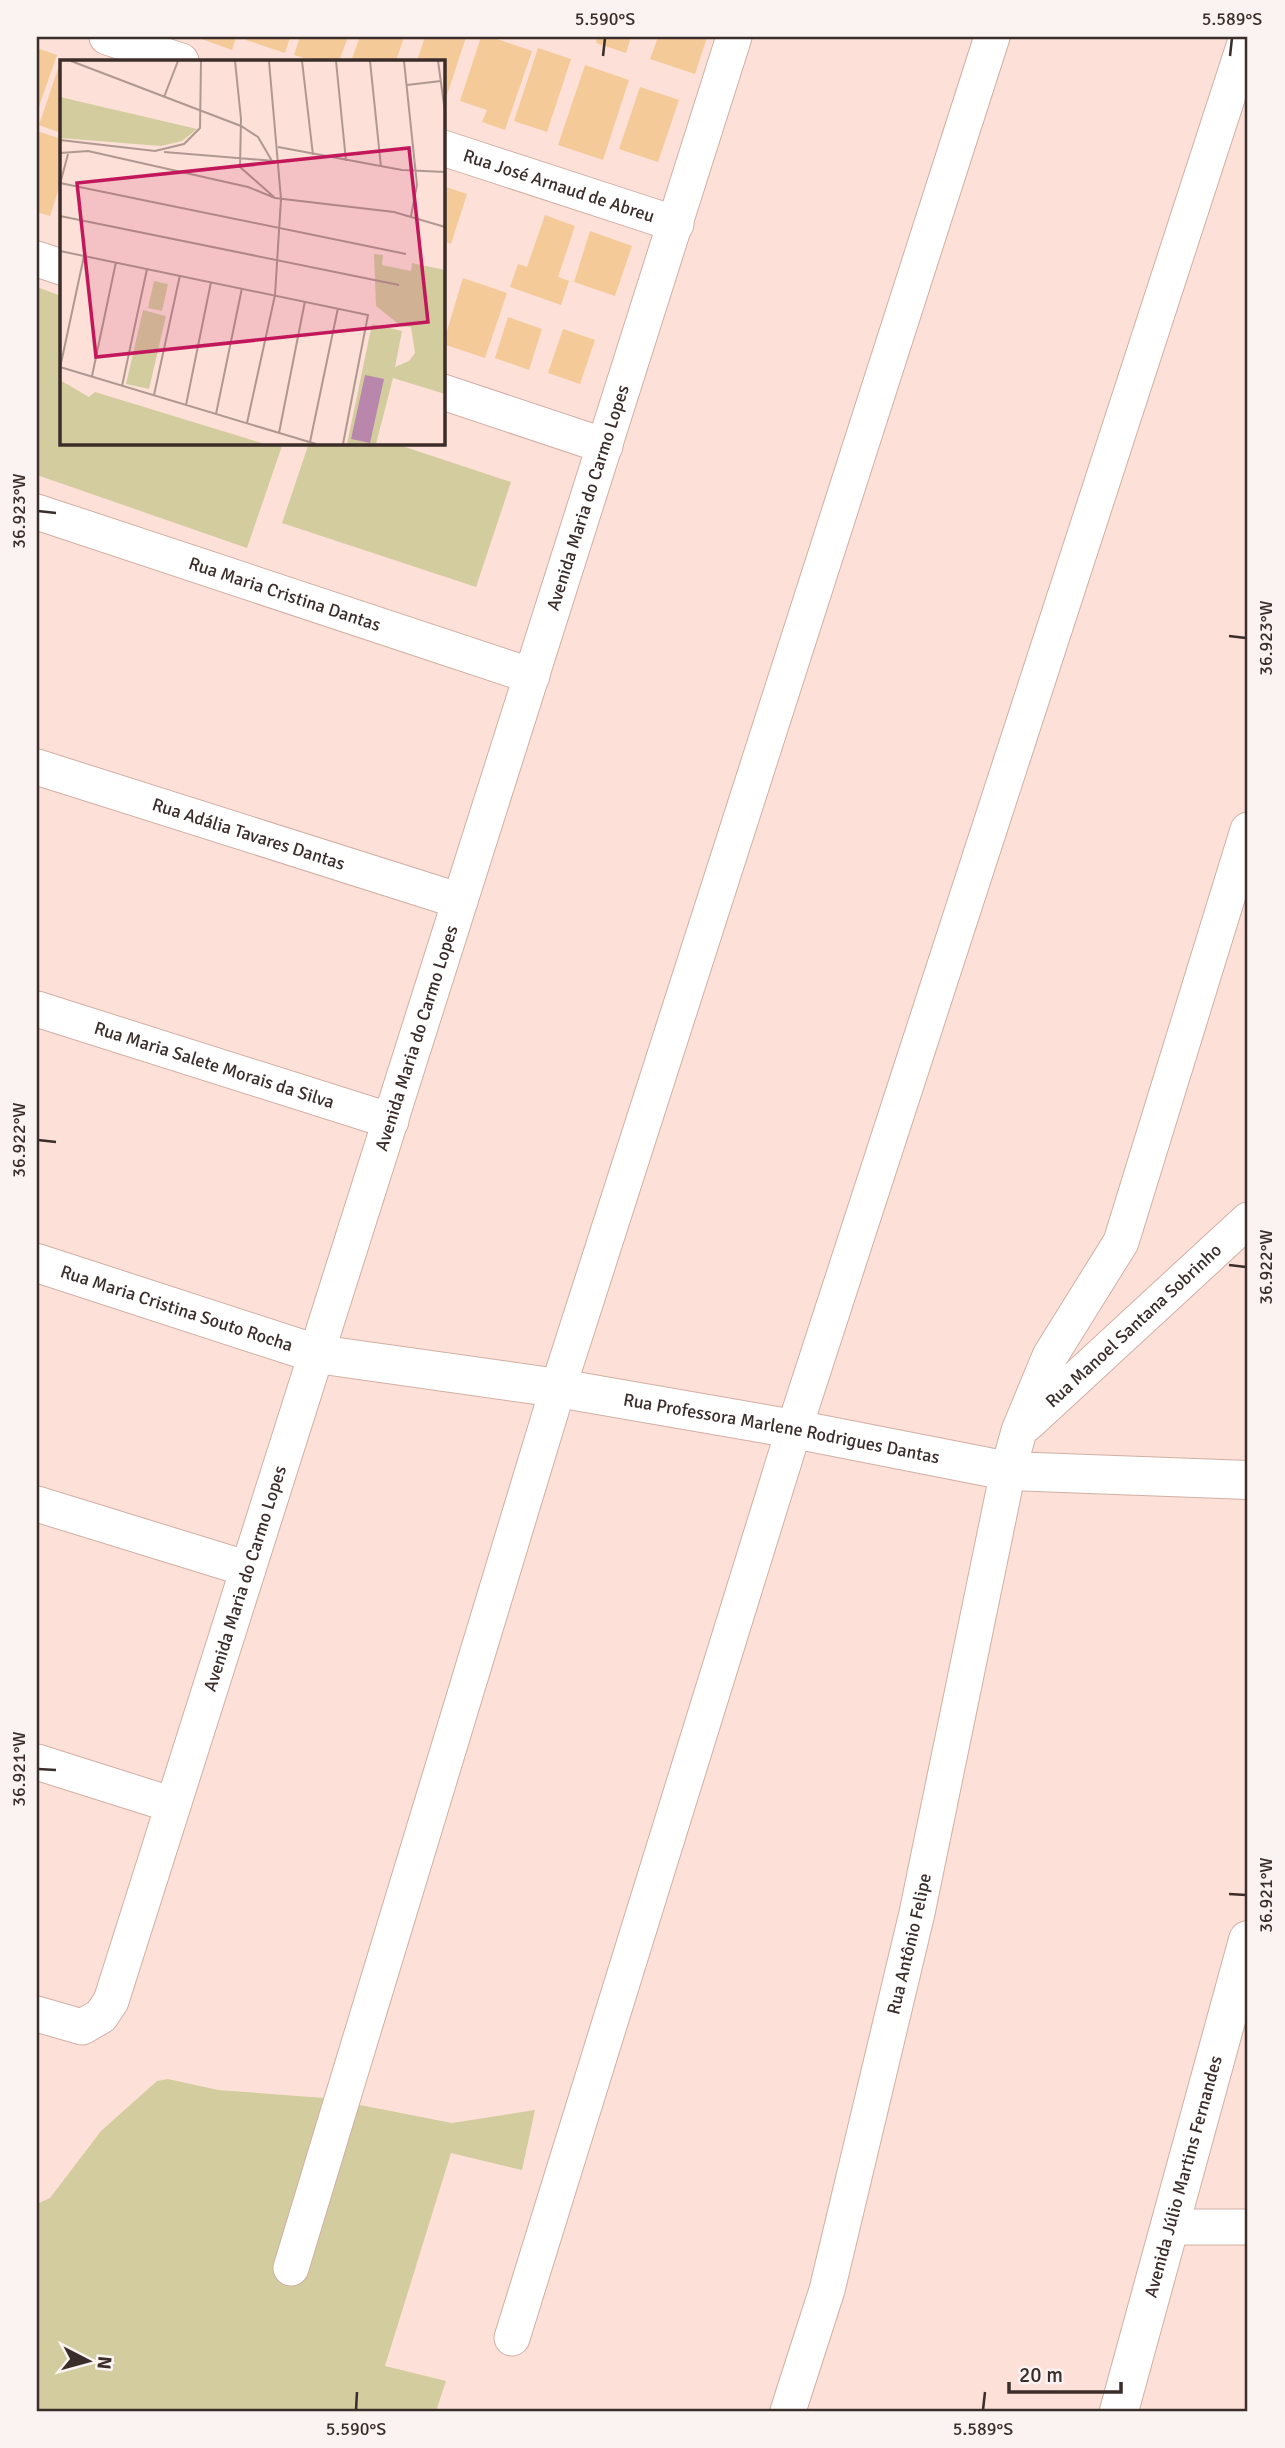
<svg xmlns="http://www.w3.org/2000/svg" width="1285" height="2448" viewBox="0 0 1285 2448" font-family="Signika,sans-serif">
<style>
.green{fill:#d3cc9e}
.building{fill:#f4ca99}
.lines{fill:none;stroke-linecap:round;stroke-linejoin:round}
.street-casing{stroke:#d1afa4;stroke-width:37}
.secondary-casing{stroke:#d1afa4;stroke-width:40}
.street{stroke:#fff;stroke-width:35}
.secondary{stroke:#fff;stroke-width:38}
.ticks{fill:none;stroke:#3b2d29;stroke-width:2.5}
.labels{text-anchor:middle;stroke-width:6;stroke-linejoin:round;paint-order:stroke}
.street-label{font-size:18px;fill:#3b2d29;stroke:#faf3f1}
.inset-road{fill:none;stroke:#af9891;stroke-width:2}
.view{fill:#c2185b;fill-opacity:0.15;stroke:#c2185b;stroke-width:3.5}
.inset-edge{fill:none;stroke:#3b2d29;stroke-width:3.5}
.neatline{fill:none;stroke:#3b2d29;stroke-width:2.5}
.ticks-label{font-size:18px;text-anchor:middle;fill:#3b2d29}
</style>
<rect width="100%" height="100%" fill="#fde0d7"/>
<path class="green" d="M 37,287 L 61,296 L 61,443 L 283,443 L 247,548 L 37,475 Z
M 309,443 L 393,443 L 511,482 L 476,587 L 282,523 Z
M 168,2079 L 218,2090 L 324,2098 L 452,2123 L 535,2110 L 522,2170 L 451,2153 L 385,2366 L 446,2381 L 436,2411 L 37,2411 L 37,2204 L 50,2198 L 101,2131 L 157,2081 Z"/>
<path class="building" d="M 196,37 L 236,37 L 232,50 Z
M 248,37 L 290,37 L 285,53 L 246,40 Z
M 300,37 L 348,37 L 339,61 L 313,61 L 294,55 Z
M 360,37 L 404,37 L 396,61 L 351,61 Z
M 425,37 L 466,37 L 447,95 L 443,94 L 443,61 L 417,61 Z
M 481,37 L 491,37 L 532,51 L 505,130 L 482,122 L 487,110 L 460,101 Z
M 597,37 L 631,37 L 626,53 L 596,43 Z
M 658,37 L 707,37 L 695,74 L 650,59 Z
M 37,48 L 57,55 L 37,112 Z
M 538,48 L 571,59 L 547,132 L 514,121 Z
M 61,60 L 61,133 L 39,125 Z
M 585,65 L 629,80 L 603,160 L 558,145 Z
M 640,87 L 679,100 L 658,162 L 619,149 Z
M 37,131 L 61,139 L 61,182 L 50,216 L 37,212 Z
M 443,186 L 467,194 L 451,244 L 443,241 Z
M 545,215 L 575,226 L 558,277 L 569,281 L 561,305 L 510,287 L 518,264 L 527,267 Z
M 590,231 L 632,246 L 615,296 L 574,282 Z
M 463,278 L 507,293 L 485,358 L 443,344 Z
M 508,317 L 542,329 L 529,370 L 495,358 Z
M 563,329 L 595,340 L 580,384 L 548,373 Z"/>
<g class="lines">
<g class="street-casing">
<g id="street">
<path d="M 107,37 L 181,61"/>
<path id="s1" d="M 443,148 L 676,224"/>
<path d="M 37,259 L 61,267"/>
<path d="M 443,392 L 605,446"/>
<path id="s2" d="M 37,512 L 532,676"/>
<path id="s3" d="M 37,767 L 460,901"/>
<path id="s4" d="M 37,1009 L 391,1121"/>
<path id="s5" d="M 1027,1424 L 1248,1220"/>
<path d="M 37,1504 L 248,1569"/>
<path d="M 37,1762 L 173,1805"/>
<path id="s6" d="M 37,2014 L 82,2027 L 101,2016 L 111,2001 L 734,37"/>
<path d="M 1169,2227 L 1248,2227"/>
<path d="M 291,2268 L 558,1388 L 992,37"/>
<path d="M 512,2338 L 794,1429 L 1247,37"/>
<path id="s7" d="M 788,2411 L 827,2290 L 917,1913 L 1008,1471 L 1019,1431 L 1050,1356 L 1121,1242 L 1248,830"/>
</g>
</g>
<g class="secondary-casing">
<g id="secondary">
<path id="s8" d="M 37,1263 L 317,1354 L 558,1388 L 794,1429 L 1008,1471 L 1248,1480"/>
<path id="s9" d="M 1119,2411 L 1248,1940"/>
</g>
</g>
<use href="#street" class="street"/>
<use href="#secondary" class="secondary"/>
</g>
<path class="ticks" d="M 603,56 L 605,38M 1230,56 L 1232,38M 38,511 L 56,513M 1229,636 L 1246,638M 38,1140 L 56,1142M 1229,1265 L 1246,1267M 38,1769 L 56,1770M 1229,1894 L 1246,1895M 356,2410 L 357,2392M 983,2410 L 985,2392"/>
<g class="labels">
<g class="street-label">
<text dy="6" stroke="none"><textPath href="#s1" startOffset="122">Rua José Arnaud de Abreu</textPath></text>
<text dy="6" stroke="none"><textPath href="#s6" startOffset="1664">Avenida Maria do Carmo Lopes</textPath></text>
<text dy="6" stroke="none"><textPath href="#s2" startOffset="261">Rua Maria Cristina Dantas</textPath></text>
<text dy="6" stroke="none"><textPath href="#s3" startOffset="222">Rua Adália Tavares Dantas</textPath></text>
<text dy="6" stroke="none"><textPath href="#s6" startOffset="1097">Avenida Maria do Carmo Lopes</textPath></text>
<text dy="6" stroke="none"><textPath href="#s4" startOffset="186">Rua Maria Salete Morais da Silva</textPath></text>
<text dy="6" stroke="none"><textPath href="#s8" startOffset="147">Rua Maria Cristina Souto Rocha</textPath></text>
<text dy="6" stroke="none"><textPath href="#s5" startOffset="145">Rua Manoel Santana Sobrinho</textPath></text>
<text dy="6" stroke="none"><textPath href="#s8" startOffset="765">Rua Professora Marlene Rodrigues Dantas</textPath></text>
<text dy="6" stroke="none"><textPath href="#s6" startOffset="530">Avenida Maria do Carmo Lopes</textPath></text>
<text dy="6" stroke="none"><textPath href="#s7" startOffset="483">Rua Antônio Felipe</textPath></text>
<text dy="6" stroke="none"><textPath href="#s9" startOffset="243">Avenida Júlio Martins Fernandes</textPath></text>
</g>
</g>
<g transform="translate(60 60)">
<rect width="385" height="385" fill="#fde0d7"/>
<path d="M 0,37 L 137,69 L 122,81 L 101,86 L 0,78 ZM 314,194 L 323,195 L 322,205 L 351,211 L 352,203 L 385,210 L 385,334 L 333,318 L 316,384 L 287,384 L 312,264 L 342,271 L 335,307 L 349,301 L 355,293 L 351,267 L 341,266 L 316,246 ZM 94,221 L 108,224 L 102,251 L 88,248 ZM 83,250 L 106,256 L 89,329 L 66,324 ZM 0,320 L 29,337 L 35,332 L 205,384 L 0,384 Z" fill="#d3cc9e"/>
<path d="M 305,315 L 324,319 L 310,383 L 291,379 Z" fill="#ba87ac"/>
<path class="inset-road" d="M 11,1 L 181,66 L 198,77 L 212,101M 175,1 L 181,59 L 180,107 L 214,137M 242,1 L 253,95M 276,1 L 286,101M 310,1 L 321,107M 344,1 L 357,125 L 351,156M 378,1 L 385,52M 347,25 L 381,21M 104,37 L 118,1M 0,80 L 95,91 L 124,84 L 140,68 L 141,1M 218,87 L 342,110 L 385,112M 104,92 L 215,101M 0,93 L 28,91 L 188,127 L 215,138 L 334,152 L 385,167M 0,123 L 346,194M 0,124 L 8,94M 0,156 L 339,225M 0,191 L 308,255 L 283,384M 0,307 L 256,384M 0,308 L 24,196M 32,316 L 56,202M 62,326 L 87,209M 94,335 L 120,215M 126,345 L 151,222M 156,354 L 182,228M 187,363 L 215,235 L 221,139 L 209,1M 219,373 L 245,241M 250,382 L 278,248"/>
<path class="view" d="M 349,88 L 368,262 L 36,297 L 17,123 Z"/>
<rect width="385" height="385" class="inset-edge"/>
</g>
<rect width="1285" height="2448" fill="none" stroke="#faf3f1" stroke-width="77"/>
<g transform="translate(88 2361) rotate(96)" stroke="#faf3f1" stroke-width="5" paint-order="stroke">
<path d="M0-5L12 26L0 18L-12 26Z" fill="#3b2d29"/>
<text y="-10" font-size="19" font-weight="bold" text-anchor="middle" fill="#3b2d29">N</text>
</g>
<path d="M1009 2382v10h112v-10" fill="none" stroke="#3b2d29" stroke-width="3.5"/>
<text x="1019" y="2382" font-size="21" fill="#3b2d29" stroke="#faf3f1" stroke-width="5" paint-order="stroke">20 m</text>
<rect x="38" y="38" width="1208" height="2372" class="neatline"/>
<g class="ticks-label">
<text x="605" y="25">5.590°S</text>
<text x="1232" y="25">5.589°S</text>
<text transform="translate(19 511) rotate(-90)" y="6">36.923°W</text>
<text transform="translate(1266 638) rotate(-90)" y="6">36.923°W</text>
<text transform="translate(19 1140) rotate(-90)" y="6">36.922°W</text>
<text transform="translate(1266 1267) rotate(-90)" y="6">36.922°W</text>
<text transform="translate(19 1769) rotate(-90)" y="6">36.921°W</text>
<text transform="translate(1266 1895) rotate(-90)" y="6">36.921°W</text>
<text x="356" y="2435">5.590°S</text>
<text x="983" y="2435">5.589°S</text>
</g>
</svg>
